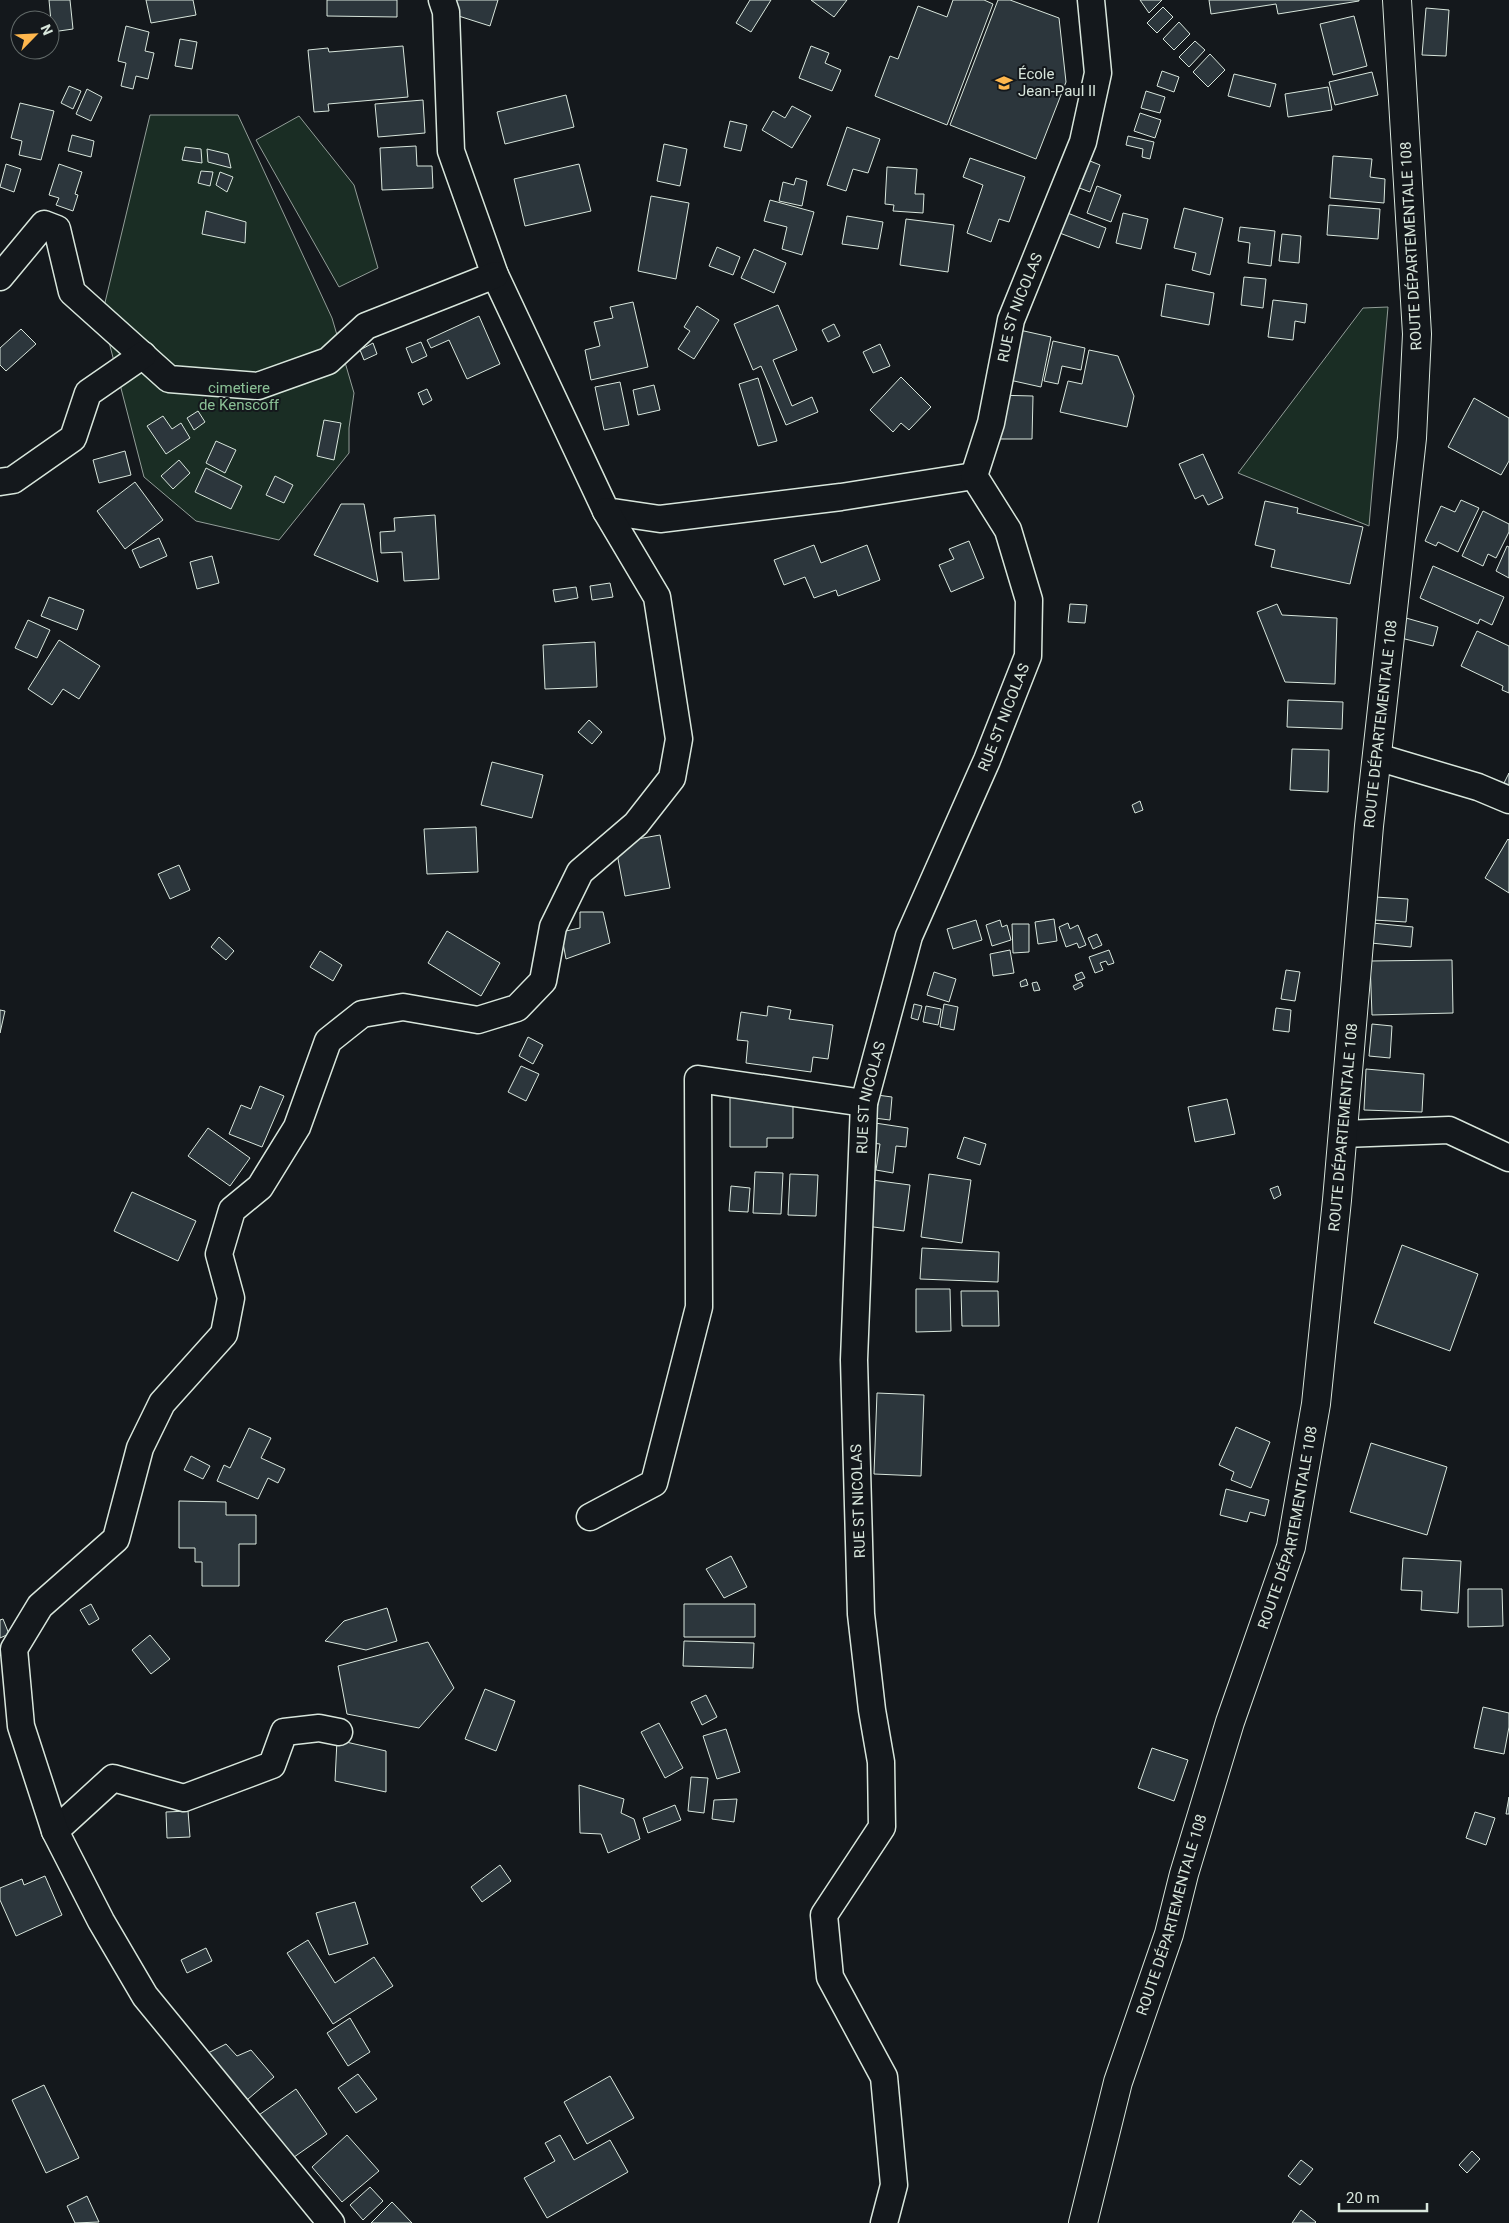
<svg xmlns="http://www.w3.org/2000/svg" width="1509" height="2223" viewBox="0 0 1509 2223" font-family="Roboto,sans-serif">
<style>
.green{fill:#1a2d24;stroke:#939e99}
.building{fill:#2c363c;stroke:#d8e6dc}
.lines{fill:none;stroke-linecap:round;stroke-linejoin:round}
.street-casing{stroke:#d8e6dc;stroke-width:29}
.secondary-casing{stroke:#d8e6dc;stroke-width:30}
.street{stroke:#14181c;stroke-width:26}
.secondary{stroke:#14181c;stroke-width:28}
.labels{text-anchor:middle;stroke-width:4;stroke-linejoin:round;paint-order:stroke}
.poi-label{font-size:15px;fill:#d8e6dc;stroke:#14181c;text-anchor:start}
.street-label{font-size:15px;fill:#d8e6dc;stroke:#14181c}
.park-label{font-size:15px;fill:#8ac095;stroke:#14181c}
</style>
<rect width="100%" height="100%" fill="#14181c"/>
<path class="green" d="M 150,115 L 238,115 L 332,318 L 354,393 L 349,428 L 349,453 L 279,540 L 196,521 L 144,477 L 102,315 Z
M 299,116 L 354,185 L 378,268 L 339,287 L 256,140 Z
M 1388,307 L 1369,526 L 1238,473 L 1363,308 Z"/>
<path class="building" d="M 49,0 L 70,0 L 73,29 L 52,32 Z
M 146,0 L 193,0 L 196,15 L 151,23 Z
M 327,0 L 397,0 L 397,17 L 327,16 Z
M 450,0 L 498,0 L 490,26 L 446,12 Z
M 750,0 L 771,0 L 751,32 L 736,23 Z
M 811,0 L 847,0 L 834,17 Z
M 953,0 L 984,0 L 993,4 L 947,125 L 875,96 L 890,56 L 898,59 L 918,6 L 947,17 Z
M 998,0 L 1010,0 L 1059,18 L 1066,82 L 1036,159 L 950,125 Z
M 1140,0 L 1162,0 L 1149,13 Z
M 1209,0 L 1359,0 L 1359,1 L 1278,14 L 1276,4 L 1211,14 Z
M 1163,7 L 1173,17 L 1157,33 L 1147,23 Z
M 1426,8 L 1449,10 L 1446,56 L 1422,55 Z
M 1354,16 L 1367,66 L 1333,75 L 1320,24 Z
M 1179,22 L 1190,34 L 1174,50 L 1163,39 Z
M 126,26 L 149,32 L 145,51 L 154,53 L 148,79 L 136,76 L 133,89 L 121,86 L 126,63 L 118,61 Z
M 180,39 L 197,42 L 192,69 L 175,66 Z
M 1195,41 L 1205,50 L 1189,67 L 1179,57 Z
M 403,46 L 408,97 L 328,104 L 329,111 L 314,112 L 308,50 L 328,48 L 329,52 Z
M 811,46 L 829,53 L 825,63 L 841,70 L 832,91 L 799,78 Z
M 1210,54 L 1225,70 L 1208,87 L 1193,72 Z
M 1162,71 L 1179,77 L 1174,92 L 1157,86 Z
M 1372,72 L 1378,95 L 1335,105 L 1329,82 Z
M 1234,74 L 1276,84 L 1270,107 L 1228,96 Z
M 69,86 L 81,91 L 73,109 L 61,103 Z
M 1328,87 L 1332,110 L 1288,117 L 1285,94 Z
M 87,89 L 102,97 L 91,121 L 76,114 Z
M 1146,91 L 1165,97 L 1160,113 L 1141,108 Z
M 566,95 L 574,127 L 505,144 L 497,112 Z
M 423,100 L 425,133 L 378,137 L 375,104 Z
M 20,103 L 54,111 L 41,160 L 19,155 L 22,141 L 11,138 Z
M 792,106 L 811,116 L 792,148 L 762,130 L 773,111 L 785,118 Z
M 1140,113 L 1161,120 L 1155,138 L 1134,131 Z
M 730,121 L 747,125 L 741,151 L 724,147 Z
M 847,127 L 880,139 L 868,173 L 853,169 L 846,191 L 827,185 Z
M 72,135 L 94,141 L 91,157 L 68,151 Z
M 1128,136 L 1154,142 L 1150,159 L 1142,157 L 1143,149 L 1126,145 Z
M 664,144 L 687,149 L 680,186 L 657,181 Z
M 416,146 L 417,166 L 432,166 L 433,188 L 382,190 L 380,148 Z
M 185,147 L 201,149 L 202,163 L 182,160 Z
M 207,149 L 228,154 L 231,168 L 208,162 Z
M 1333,156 L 1372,159 L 1370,177 L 1385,179 L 1384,203 L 1330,198 Z
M 1080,157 L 1100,165 L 1090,192 L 1069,184 Z
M 970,158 L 1025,177 L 1009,222 L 999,219 L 991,242 L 967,233 L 983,185 L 963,177 Z
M 6,164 L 21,169 L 14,192 L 0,187 Z
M 59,164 L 82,172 L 75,194 L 78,195 L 73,211 L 56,205 L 59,198 L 49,195 Z
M 579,164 L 591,211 L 525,226 L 514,179 Z
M 887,167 L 917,169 L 915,194 L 924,194 L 923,213 L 893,211 L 894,205 L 885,204 Z
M 201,171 L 213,172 L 210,186 L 198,183 Z
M 220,172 L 233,177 L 227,192 L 216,185 Z
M 796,178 L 807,181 L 802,206 L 779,201 L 783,182 L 794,185 Z
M 1097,186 L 1121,195 L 1111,222 L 1087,213 Z
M 651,196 L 689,203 L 676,279 L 638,271 Z
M 770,200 L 814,212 L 802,255 L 782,249 L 787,227 L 764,221 Z
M 1329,205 L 1380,209 L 1378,239 L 1327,235 Z
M 1052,207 L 1106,228 L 1099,248 L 1044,227 Z
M 1184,208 L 1223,218 L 1210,275 L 1192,270 L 1196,253 L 1174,248 Z
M 206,211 L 246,222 L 245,243 L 202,234 Z
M 1123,213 L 1148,219 L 1141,249 L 1116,243 Z
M 847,216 L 883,222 L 878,249 L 842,244 Z
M 906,219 L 954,225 L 948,272 L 900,265 Z
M 1240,227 L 1275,231 L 1271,266 L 1248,263 L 1250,243 L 1238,241 Z
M 1282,234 L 1301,236 L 1299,263 L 1279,261 Z
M 717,247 L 740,257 L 733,275 L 709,266 Z
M 754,249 L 786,263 L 774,293 L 741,278 Z
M 1244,277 L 1266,279 L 1263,308 L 1241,305 Z
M 1166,284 L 1214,293 L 1209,325 L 1161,316 Z
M 1273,300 L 1307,304 L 1305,323 L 1295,321 L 1293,340 L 1268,337 Z
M 633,302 L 648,367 L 591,380 L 585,350 L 600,346 L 594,322 L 613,318 L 610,307 Z
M 778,305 L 797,350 L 773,360 L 792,406 L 812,397 L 818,412 L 786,425 L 761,366 L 753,370 L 734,324 Z
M 697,306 L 719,320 L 694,359 L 678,349 L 690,331 L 684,327 Z
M 479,316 L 500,364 L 467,379 L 449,340 L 431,348 L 427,340 Z
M 834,324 L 840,336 L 828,342 L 822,330 Z
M 21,329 L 36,344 L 6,371 L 0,365 L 0,348 Z
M 1015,329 L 1051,337 L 1041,387 L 1005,379 Z
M 1053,341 L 1085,348 L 1081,370 L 1062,366 L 1058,384 L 1044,381 Z
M 421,342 L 427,356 L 412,363 L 406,348 Z
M 373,343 L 377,354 L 364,360 L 360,350 Z
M 880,344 L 890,366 L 873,373 L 863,352 Z
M 1089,350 L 1118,356 L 1134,396 L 1127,427 L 1060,412 L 1068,381 L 1082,384 Z
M 901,377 L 931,407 L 909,430 L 901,423 L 893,432 L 870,410 Z
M 758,378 L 777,441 L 758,446 L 739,384 Z
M 620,382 L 629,425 L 604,430 L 595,387 Z
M 654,385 L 660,410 L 638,415 L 633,390 Z
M 427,389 L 432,400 L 423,405 L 418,393 Z
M 994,395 L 1033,396 L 1032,439 L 993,439 Z
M 1474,398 L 1509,418 L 1509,461 L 1501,475 L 1448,447 Z
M 198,411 L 205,422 L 194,430 L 187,418 Z
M 163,416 L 172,429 L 181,423 L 190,438 L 166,454 L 147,426 Z
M 324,420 L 341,423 L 334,460 L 317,456 Z
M 216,441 L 236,450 L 225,473 L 206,463 Z
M 125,451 L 131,475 L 99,483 L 93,460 Z
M 1203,454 L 1223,498 L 1208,505 L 1203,495 L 1195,499 L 1179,464 Z
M 179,460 L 190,473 L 173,489 L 161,476 Z
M 206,468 L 242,486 L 231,509 L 195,492 Z
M 275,476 L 293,485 L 284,503 L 266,495 Z
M 135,482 L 163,520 L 125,549 L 97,511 Z
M 1461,500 L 1479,508 L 1458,552 L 1438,542 L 1436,546 L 1425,541 L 1441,506 L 1455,512 Z
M 1265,501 L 1298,508 L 1297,513 L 1363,527 L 1350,584 L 1271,567 L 1275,550 L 1255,545 Z
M 341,504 L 364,504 L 378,582 L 314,555 Z
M 1483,511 L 1509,524 L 1509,532 L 1496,558 L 1488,554 L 1483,566 L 1462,556 Z
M 435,515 L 439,579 L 404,581 L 402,552 L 381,553 L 380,532 L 395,531 L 394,518 Z
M 159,538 L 167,556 L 140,568 L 132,550 Z
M 969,541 L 984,578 L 951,592 L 939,565 L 954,559 L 949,549 Z
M 814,545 L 821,563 L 867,545 L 880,580 L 838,596 L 836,590 L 814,598 L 805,577 L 784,585 L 774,560 Z
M 1507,546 L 1509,547 L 1509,578 L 1496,571 Z
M 212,556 L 219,583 L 197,589 L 190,562 Z
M 1433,566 L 1504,597 L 1492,625 L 1480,619 L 1478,624 L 1420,598 Z
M 610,583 L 613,597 L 592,600 L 590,586 Z
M 576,587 L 578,598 L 555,602 L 553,590 Z
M 49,597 L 84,610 L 77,630 L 41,616 Z
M 1070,604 L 1087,605 L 1085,623 L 1068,622 Z
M 1277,604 L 1282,615 L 1337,618 L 1335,684 L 1285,682 L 1257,612 Z
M 1406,618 L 1438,627 L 1433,646 L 1401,638 Z
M 28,620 L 50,630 L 37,658 L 15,648 Z
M 1477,631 L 1509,646 L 1509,693 L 1502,690 L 1503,686 L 1461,666 Z
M 59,640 L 100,666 L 79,699 L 63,689 L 52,705 L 28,689 Z
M 595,642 L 597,687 L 545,689 L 543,645 Z
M 1288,700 L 1343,702 L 1342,729 L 1287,727 Z
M 589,720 L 602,732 L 592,744 L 578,732 Z
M 1292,749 L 1329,750 L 1328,792 L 1290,790 Z
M 492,762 L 543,775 L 532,818 L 481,805 Z
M 1509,773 L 1509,786 L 1504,783 Z
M 1140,801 L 1143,810 L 1135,813 L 1132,805 Z
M 476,827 L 478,872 L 427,874 L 424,829 Z
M 660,835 L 670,888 L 625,896 L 615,843 Z
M 1508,839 L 1509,840 L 1509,893 L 1485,878 Z
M 179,865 L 190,890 L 170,899 L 158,874 Z
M 1375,897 L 1408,899 L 1406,922 L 1374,920 Z
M 580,912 L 603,912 L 610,943 L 566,959 L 561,932 L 580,928 Z
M 1054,919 L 1057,941 L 1038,944 L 1035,922 Z
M 976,920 L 982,940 L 953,949 L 947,929 Z
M 1000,920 L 1002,927 L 1007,925 L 1011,940 L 992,946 L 986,925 Z
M 1068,923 L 1070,929 L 1078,925 L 1086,945 L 1079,948 L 1077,943 L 1066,947 L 1059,927 Z
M 1372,923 L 1413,927 L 1411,947 L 1371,943 Z
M 1012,924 L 1029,924 L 1029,952 L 1013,953 Z
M 447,931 L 500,963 L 481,996 L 428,963 Z
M 1097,934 L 1102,945 L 1093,949 L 1088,938 Z
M 219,937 L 234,951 L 226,960 L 211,947 Z
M 1010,950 L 1014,973 L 993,976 L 990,954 Z
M 1109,950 L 1114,963 L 1108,965 L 1106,961 L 1100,963 L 1103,970 L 1095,973 L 1089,957 Z
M 320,951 L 342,965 L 333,981 L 310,967 Z
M 1452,960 L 1453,1013 L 1372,1015 L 1370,961 Z
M 1286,970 L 1300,972 L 1295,1001 L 1281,999 Z
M 934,972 L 956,979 L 949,1002 L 927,995 Z
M 1082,972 L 1085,978 L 1077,981 L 1075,975 Z
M 1026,979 L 1028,985 L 1021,987 L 1020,982 Z
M 1037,982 L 1040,990 L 1034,991 L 1032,983 Z
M 1081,982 L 1083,986 L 1075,990 L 1073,986 Z
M 914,1004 L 922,1006 L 918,1020 L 911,1018 Z
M 944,1004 L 958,1007 L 954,1030 L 940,1027 Z
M 768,1006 L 791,1010 L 789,1019 L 833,1025 L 828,1059 L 813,1057 L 811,1072 L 746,1063 L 748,1041 L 737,1040 L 741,1012 L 767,1016 Z
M 926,1006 L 941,1009 L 938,1025 L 923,1022 Z
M 1276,1008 L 1291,1010 L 1289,1032 L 1273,1030 Z
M 0,1010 L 5,1011 L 0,1033 Z
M 1372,1024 L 1392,1026 L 1390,1058 L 1369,1056 Z
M 528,1037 L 543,1045 L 533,1064 L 519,1056 Z
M 521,1066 L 539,1074 L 526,1101 L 508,1092 Z
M 1366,1069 L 1424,1074 L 1422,1112 L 1364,1110 Z
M 260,1086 L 284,1096 L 262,1147 L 229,1134 L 241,1105 L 251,1109 Z
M 730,1095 L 756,1095 L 756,1101 L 793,1102 L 793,1138 L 767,1138 L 767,1147 L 730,1147 Z
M 877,1095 L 892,1097 L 890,1120 L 874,1118 Z
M 1227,1099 L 1235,1134 L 1195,1142 L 1188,1107 Z
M 875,1123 L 908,1128 L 906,1147 L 896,1146 L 893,1173 L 876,1170 L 880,1144 L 872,1143 Z
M 208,1128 L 250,1158 L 230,1186 L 188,1156 Z
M 964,1137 L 986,1144 L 980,1165 L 957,1158 Z
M 755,1172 L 783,1173 L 781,1214 L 753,1213 Z
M 790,1174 L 818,1175 L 816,1216 L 788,1215 Z
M 929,1174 L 971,1180 L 962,1243 L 921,1237 Z
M 872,1180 L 910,1185 L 904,1231 L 866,1226 Z
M 731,1186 L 750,1188 L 748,1212 L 729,1211 Z
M 1278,1186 L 1281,1195 L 1274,1199 L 1270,1189 Z
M 132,1192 L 196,1221 L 178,1261 L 114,1231 Z
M 1402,1245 L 1478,1274 L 1450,1351 L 1374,1323 Z
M 922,1248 L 999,1252 L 998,1282 L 920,1279 Z
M 916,1289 L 950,1289 L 951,1331 L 916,1332 Z
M 961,1291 L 998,1291 L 999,1326 L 962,1326 Z
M 877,1393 L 924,1395 L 921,1476 L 874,1474 Z
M 1236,1427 L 1270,1442 L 1251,1488 L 1231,1480 L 1234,1472 L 1219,1465 Z
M 249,1428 L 271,1438 L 261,1458 L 285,1469 L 278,1483 L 268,1478 L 258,1499 L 217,1481 L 224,1465 L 230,1468 Z
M 1371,1443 L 1447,1467 L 1427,1535 L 1350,1512 Z
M 191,1456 L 210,1466 L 203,1479 L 184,1470 Z
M 1226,1489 L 1269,1500 L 1265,1516 L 1250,1512 L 1247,1522 L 1220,1515 Z
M 179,1501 L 226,1502 L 226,1515 L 256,1515 L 256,1544 L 239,1544 L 239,1586 L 202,1586 L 202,1562 L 195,1562 L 195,1548 L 179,1548 Z
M 731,1556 L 747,1587 L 724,1598 L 706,1569 Z
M 1403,1558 L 1461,1561 L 1458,1613 L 1421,1610 L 1422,1591 L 1401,1590 Z
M 1468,1589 L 1502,1589 L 1503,1626 L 1468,1627 Z
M 91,1604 L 99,1619 L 89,1625 L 80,1610 Z
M 684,1604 L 755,1604 L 755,1637 L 684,1637 Z
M 387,1608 L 397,1641 L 366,1650 L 325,1641 L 344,1621 Z
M 3,1619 L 9,1634 L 0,1638 L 0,1620 Z
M 150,1635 L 170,1659 L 151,1674 L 132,1650 Z
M 684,1641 L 754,1643 L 753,1668 L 683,1666 Z
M 428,1642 L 454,1688 L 419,1728 L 347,1714 L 338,1666 Z
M 485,1689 L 515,1701 L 496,1751 L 465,1739 Z
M 706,1695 L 717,1717 L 702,1725 L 691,1702 Z
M 1483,1707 L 1509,1713 L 1509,1727 L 1504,1754 L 1474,1748 Z
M 659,1723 L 683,1768 L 665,1778 L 641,1732 Z
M 726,1729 L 740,1772 L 717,1779 L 703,1736 Z
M 337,1740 L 386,1751 L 386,1792 L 335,1781 Z
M 1152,1748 L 1188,1760 L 1174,1801 L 1138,1788 Z
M 691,1777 L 708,1778 L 704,1813 L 688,1811 Z
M 579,1785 L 624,1799 L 621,1813 L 634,1819 L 640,1839 L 608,1853 L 601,1834 L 580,1833 Z
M 1509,1797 L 1509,1814 L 1506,1814 Z
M 737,1799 L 734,1822 L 712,1819 L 714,1800 Z
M 675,1805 L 681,1820 L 648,1833 L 643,1818 Z
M 188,1811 L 190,1837 L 167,1838 L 166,1812 Z
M 1475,1812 L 1495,1818 L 1486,1845 L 1466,1838 Z
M 500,1865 L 511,1881 L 482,1902 L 471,1887 Z
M 45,1876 L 62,1915 L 16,1936 L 0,1900 L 0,1888 L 22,1879 L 24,1885 Z
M 355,1902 L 368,1944 L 329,1955 L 316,1913 Z
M 308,1940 L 335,1983 L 374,1957 L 393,1986 L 333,2024 L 287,1953 Z
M 206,1948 L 212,1961 L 187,1973 L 181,1960 Z
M 350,2018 L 370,2052 L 348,2066 L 327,2033 Z
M 226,2044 L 237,2056 L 251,2050 L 274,2077 L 241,2105 L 200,2057 Z
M 358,2074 L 377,2099 L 356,2113 L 338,2088 Z
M 610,2076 L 634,2118 L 587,2144 L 564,2102 Z
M 44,2085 L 79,2158 L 46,2173 L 12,2100 Z
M 296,2089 L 327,2134 L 287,2162 L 256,2117 Z
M 347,2135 L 379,2171 L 342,2202 L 312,2167 Z
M 560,2135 L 574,2160 L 610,2140 L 628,2172 L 547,2218 L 524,2178 L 555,2161 L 545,2143 Z
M 1472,2151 L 1480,2159 L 1467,2173 L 1459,2165 Z
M 1301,2160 L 1313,2169 L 1300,2185 L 1288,2176 Z
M 370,2187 L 383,2201 L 363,2220 L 350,2205 Z
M 87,2196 L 99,2222 L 75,2223 L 67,2206 Z
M 392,2202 L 412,2223 L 371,2223 Z
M 1301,2210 L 1316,2222 L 1315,2223 L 1292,2223 Z"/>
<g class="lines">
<g class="street-casing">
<g id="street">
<path d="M 442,0 L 446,12 L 451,151 L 495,275 L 606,511 L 660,519 L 841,497 L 974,476"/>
<path d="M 0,277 L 44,224 L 57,229 L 72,292 L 169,379 L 258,386 L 328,361 L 366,326 L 495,275"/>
<path d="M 0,482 L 13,480 L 73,438 L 88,393 L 143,355"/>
<path d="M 1377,757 L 1478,787 L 1509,800"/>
<path d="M 1343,1134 L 1449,1130 L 1509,1158"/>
<path d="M 590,1517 L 654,1483 L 699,1307 L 698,1079 L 864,1103"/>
<path d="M 55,1831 L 113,1778 L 184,1798 L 272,1765 L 284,1732 L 319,1728 L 339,1732"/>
<path d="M 331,2223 L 145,1996 L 101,1921 L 55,1831 L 21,1726 L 14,1649 L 40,1606 L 116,1539 L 140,1448 L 162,1403 L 224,1334 L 231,1298 L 219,1254 L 232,1210 L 260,1187 L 297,1127 L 328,1041 L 362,1014 L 403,1007 L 478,1020 L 517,1008 L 543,981 L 553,927 L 580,872 L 636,824 L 672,778 L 679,739 L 657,597 L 606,511"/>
<path id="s1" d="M 884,2223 L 894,2185 L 884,2077 L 830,1977 L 824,1915 L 882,1827 L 881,1762 L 872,1710 L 861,1614 L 854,1360 L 864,1103 L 909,936 L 987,760 L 1028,656 L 1029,600 L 1008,530 L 974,476 L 991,423 L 1011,320 L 1083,142 L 1098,73 L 1091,0"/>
</g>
</g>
<g class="secondary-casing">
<g id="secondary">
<path id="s2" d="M 1083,2223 L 1118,2082 L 1169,1934 L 1184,1874 L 1230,1722 L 1291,1547 L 1316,1404 L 1337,1200 L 1369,826 L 1412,438 L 1417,334 L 1397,0"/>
</g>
</g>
<use href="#street" class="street"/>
<use href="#secondary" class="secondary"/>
</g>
<defs>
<g id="school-bare" transform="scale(1.35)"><path d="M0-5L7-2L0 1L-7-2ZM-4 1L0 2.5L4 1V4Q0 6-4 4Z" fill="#ffb74d" stroke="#14181c" stroke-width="2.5" paint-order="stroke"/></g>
</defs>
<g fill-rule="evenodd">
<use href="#school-bare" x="1004" y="83"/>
</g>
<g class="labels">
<g class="poi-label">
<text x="1018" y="79">École<tspan x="1018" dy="17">Jean-Paul II</tspan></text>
</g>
<g class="street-label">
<text transform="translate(1411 246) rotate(-93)" y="5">ROUTE DÉPARTEMENTALE 108</text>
<text dy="5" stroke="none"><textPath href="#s1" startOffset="2000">RUE ST NICOLAS</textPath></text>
<text dy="5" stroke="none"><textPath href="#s1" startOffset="1566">RUE ST NICOLAS</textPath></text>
<text dy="5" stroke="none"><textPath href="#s2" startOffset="1536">ROUTE DÉPARTEMENTALE 108</textPath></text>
<text dy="5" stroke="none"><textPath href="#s1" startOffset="1161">RUE ST NICOLAS</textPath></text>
<text dy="5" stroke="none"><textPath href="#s2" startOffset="1131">ROUTE DÉPARTEMENTALE 108</textPath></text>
<text transform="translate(858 1501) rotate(-92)" y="5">RUE ST NICOLAS</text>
<text dy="5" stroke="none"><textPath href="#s2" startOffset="726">ROUTE DÉPARTEMENTALE 108</textPath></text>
<text dy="5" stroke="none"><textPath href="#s2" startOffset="321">ROUTE DÉPARTEMENTALE 108</textPath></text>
</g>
<g class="park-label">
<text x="239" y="393">cimetiere<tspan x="239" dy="17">de Kenscoff</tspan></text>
</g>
</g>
<g transform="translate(35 35) rotate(66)"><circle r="24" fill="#14181c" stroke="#626a69"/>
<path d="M0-4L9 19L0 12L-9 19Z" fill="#ffb74d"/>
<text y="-8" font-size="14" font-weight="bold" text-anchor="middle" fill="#d8e6dc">N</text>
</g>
<path d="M1339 2203v8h88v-8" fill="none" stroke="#d8e6dc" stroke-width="2.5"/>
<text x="1346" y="2203" font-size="15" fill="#d8e6dc" stroke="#14181c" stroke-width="4" paint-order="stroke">20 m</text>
</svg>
